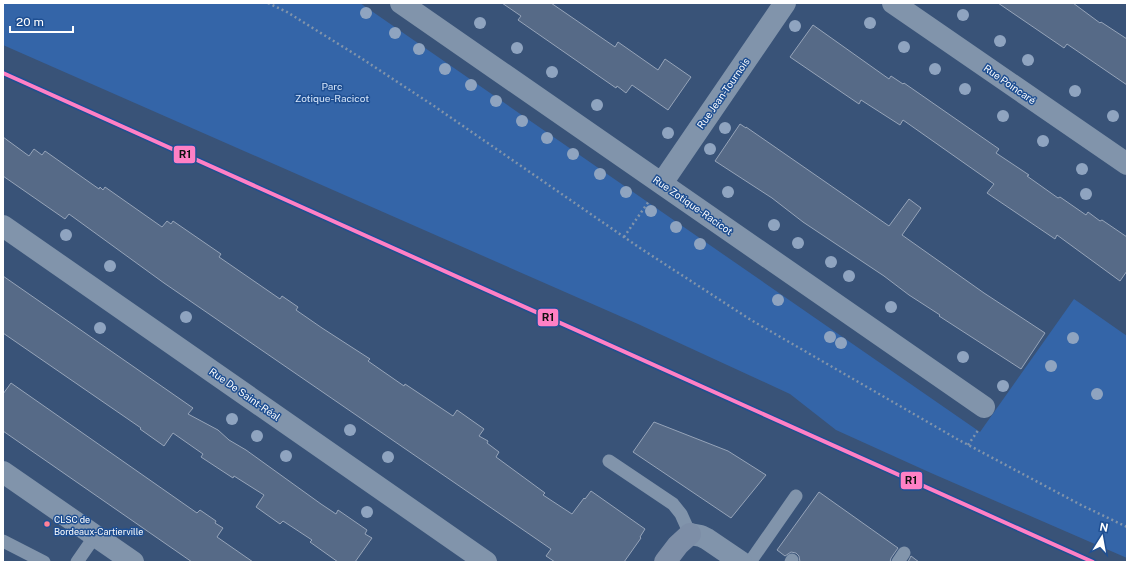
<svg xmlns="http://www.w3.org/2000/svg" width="1130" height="565" viewBox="0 0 1130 565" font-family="'Public Sans',sans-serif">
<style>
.green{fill:#3465a8}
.building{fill:#566a87;stroke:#96a4b9}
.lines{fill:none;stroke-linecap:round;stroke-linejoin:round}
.path{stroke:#8194ab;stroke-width:2.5;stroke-dasharray:2 3;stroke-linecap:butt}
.lane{stroke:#8194ab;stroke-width:13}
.street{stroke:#8194ab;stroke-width:22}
.secondary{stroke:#7d8ea7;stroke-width:22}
.rail-1-casing{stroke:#1f4f92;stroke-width:7}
.rail-1{stroke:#ff80c5;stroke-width:4}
.tree{fill:#8fa4c0}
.bus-dot{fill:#ff8098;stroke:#1f4f92;stroke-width:1.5}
.labels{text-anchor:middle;stroke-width:3;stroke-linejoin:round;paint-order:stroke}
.bus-label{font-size:9px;fill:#fff;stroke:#1f4f92;text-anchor:start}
.street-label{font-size:10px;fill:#fff;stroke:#1f4f92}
.park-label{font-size:10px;fill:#d6e6fa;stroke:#1f4f92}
.line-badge{stroke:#1f4f92;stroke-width:1.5}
.pale-badge-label{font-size:11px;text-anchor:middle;font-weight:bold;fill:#111}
</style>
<rect width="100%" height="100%" fill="#395378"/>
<path class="green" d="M 3,3 L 360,3 L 980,432 L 1074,299 L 1127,336 L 1127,558 L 931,473 L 836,430 L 790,394 L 638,324 L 3,45 Z"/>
<path class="building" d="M 502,3 L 551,3 L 615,47 L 618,42 L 658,70 L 665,59 L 691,77 L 668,110 L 632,85 L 626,93 L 617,86 L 616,88 L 518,20 L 521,16 Z
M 998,3 L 1073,3 L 1100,23 L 1101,22 L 1127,39 L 1127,85 L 1067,44 L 1064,48 Z
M 813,25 L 889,79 L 891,76 L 903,84 L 904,83 L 999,149 L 996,153 L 1029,175 L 1027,176 L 1058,198 L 1060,197 L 1086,215 L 1088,212 L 1100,221 L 1102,220 L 1127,237 L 1127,271 L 1120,281 L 1057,235 L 1055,239 L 987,193 L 994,184 L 903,120 L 900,125 L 861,100 L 859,104 L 790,57 Z
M 740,124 L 746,128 L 746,127 L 889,226 L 909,199 L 921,208 L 902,235 L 984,293 L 1045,333 L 1021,369 L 939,316 L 940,315 L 909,295 L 884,276 L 803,222 L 772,198 L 715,161 Z
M 3,137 L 29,156 L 34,149 L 42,155 L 45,151 L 99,189 L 100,187 L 103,190 L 105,187 L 162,227 L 167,221 L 171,224 L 173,221 L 221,254 L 219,257 L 280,299 L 282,296 L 298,307 L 296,310 L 322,328 L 370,359 L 368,361 L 404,386 L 405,384 L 453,416 L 457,410 L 484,429 L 479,436 L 488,441 L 487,443 L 499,452 L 496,457 L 545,493 L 543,495 L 572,514 L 584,498 L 585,499 L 591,491 L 645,529 L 640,537 L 641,538 L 624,562 L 555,562 L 546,556 L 551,549 L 164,283 L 69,214 L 65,219 L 3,176 Z
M 3,276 L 193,408 L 188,414 L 218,430 L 229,440 L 246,450 L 321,504 L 336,514 L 338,510 L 367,530 L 365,534 L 372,538 L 355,562 L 338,562 L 310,542 L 312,540 L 283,521 L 280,524 L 256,507 L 264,495 L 234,476 L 233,478 L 201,457 L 203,454 L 173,433 L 164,446 L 140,429 L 141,428 L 3,333 Z
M 11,383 L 197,513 L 200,510 L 216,521 L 215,523 L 223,528 L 217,537 L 253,562 L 192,562 L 3,431 L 3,394 Z
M 654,422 L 728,451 L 766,475 L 731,518 L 633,452 Z
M 819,492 L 898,548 L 891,558 L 890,562 L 800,562 L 799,556 L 796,553 L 791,552 L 785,556 L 777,550 Z
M 911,556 L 919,562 L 908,562 Z"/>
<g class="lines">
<path class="path" d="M 268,3 L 287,12 L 361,58 L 434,106 L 640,248 L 751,320 L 957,439 L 1081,505 L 1127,527
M 624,237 L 649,201
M 968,445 L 979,429"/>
<path class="lane" d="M 609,461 L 673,504 L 681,514 L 690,534
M 3,541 L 44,562
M 77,562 L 95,536
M 750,562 L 796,496
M 791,562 L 792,560
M 898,562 L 904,553"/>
<path class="street" d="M 401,3 L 984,407
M 893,3 L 1127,164
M 662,183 L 785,3
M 3,226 L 486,562
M 3,472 L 133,562
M 690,534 L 701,536 L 707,539 L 741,562"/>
<path class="secondary" d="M 665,562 L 678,545 L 690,534"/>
<g class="rail-1-casing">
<path id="rail-1" d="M 3,73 L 1093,562"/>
</g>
<use href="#rail-1" class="rail-1"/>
</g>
<g class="tree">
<circle cx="366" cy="13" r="6"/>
<circle cx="963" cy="15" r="6"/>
<circle cx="480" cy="23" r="6"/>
<circle cx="870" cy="23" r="6"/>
<circle cx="795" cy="26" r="6"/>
<circle cx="395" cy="33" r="6"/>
<circle cx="1000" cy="41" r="6"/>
<circle cx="904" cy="47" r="6"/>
<circle cx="517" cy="48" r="6"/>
<circle cx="419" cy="49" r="6"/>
<circle cx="1028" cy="60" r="6"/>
<circle cx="445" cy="69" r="6"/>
<circle cx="935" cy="69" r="6"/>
<circle cx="552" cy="72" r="6"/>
<circle cx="471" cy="85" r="6"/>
<circle cx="965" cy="89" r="6"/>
<circle cx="1075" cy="91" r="6"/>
<circle cx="496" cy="101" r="6"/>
<circle cx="597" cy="105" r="6"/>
<circle cx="1003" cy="116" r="6"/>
<circle cx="1113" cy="116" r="6"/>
<circle cx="522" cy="121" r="6"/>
<circle cx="725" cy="128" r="6"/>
<circle cx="668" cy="133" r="6"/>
<circle cx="547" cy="138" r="6"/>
<circle cx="1043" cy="141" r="6"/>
<circle cx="710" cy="149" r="6"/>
<circle cx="573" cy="154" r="6"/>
<circle cx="1082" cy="169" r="6"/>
<circle cx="600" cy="174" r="6"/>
<circle cx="626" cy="192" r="6"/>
<circle cx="728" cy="192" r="6"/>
<circle cx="1086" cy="194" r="6"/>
<circle cx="651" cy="211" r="6"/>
<circle cx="774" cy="225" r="6"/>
<circle cx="676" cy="227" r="6"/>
<circle cx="66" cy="235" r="6"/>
<circle cx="798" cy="243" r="6"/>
<circle cx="700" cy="244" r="6"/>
<circle cx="831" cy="262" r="6"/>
<circle cx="110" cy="266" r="6"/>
<circle cx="849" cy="276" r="6"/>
<circle cx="778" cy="300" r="6"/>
<circle cx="891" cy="307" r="6"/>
<circle cx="186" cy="317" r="6"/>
<circle cx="100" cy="328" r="6"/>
<circle cx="830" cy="337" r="6"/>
<circle cx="1073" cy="338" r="6"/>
<circle cx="841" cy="343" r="6"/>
<circle cx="963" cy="357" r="6"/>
<circle cx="1051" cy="366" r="6"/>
<circle cx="1003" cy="386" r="6"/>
<circle cx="1097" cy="394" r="6"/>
<circle cx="232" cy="419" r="6"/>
<circle cx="350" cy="430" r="6"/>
<circle cx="257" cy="436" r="6"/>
<circle cx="286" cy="456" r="6"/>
<circle cx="388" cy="457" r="6"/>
<circle cx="367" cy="512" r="6"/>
</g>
<circle class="bus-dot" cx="47" cy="524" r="3.5"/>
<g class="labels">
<g class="bus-label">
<text x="54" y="523">CLSC de<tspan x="54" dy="12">Bordeaux-Cartierville</tspan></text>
</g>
<g class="street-label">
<text transform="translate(1010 84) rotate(35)" y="4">Rue Poincaré</text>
<text transform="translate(723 93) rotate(-55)" y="4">Rue Jean-Tournois</text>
<text transform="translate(693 205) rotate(35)" y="4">Rue Zotique-Racicot</text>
<text transform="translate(245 394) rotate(35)" y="4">Rue De Saint-Réal</text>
</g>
<g class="park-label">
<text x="332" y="90">Parc<tspan x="332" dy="12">Zotique-Racicot</tspan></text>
</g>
</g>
<g class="line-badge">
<rect x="173" y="145" width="23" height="19" rx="4" fill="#ff80c5"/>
<rect x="537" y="308" width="22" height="19" rx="4" fill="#ff80c5"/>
<rect x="900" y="471" width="23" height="19" rx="4" fill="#ff80c5"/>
</g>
<g class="pale-badge-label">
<text x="185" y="158">R1</text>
<text x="548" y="321">R1</text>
<text x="911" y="484">R1</text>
</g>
<rect width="1130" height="565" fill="none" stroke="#ffffff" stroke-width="8"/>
<g transform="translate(1102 537) rotate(11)" stroke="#1f4f92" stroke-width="3" paint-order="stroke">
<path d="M0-3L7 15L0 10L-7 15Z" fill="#ffffff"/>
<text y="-6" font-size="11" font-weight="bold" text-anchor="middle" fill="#ffffff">N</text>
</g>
<path d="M10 26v6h63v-6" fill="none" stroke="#ffffff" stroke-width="2"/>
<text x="16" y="26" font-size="12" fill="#ffffff" stroke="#1f4f92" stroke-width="3" paint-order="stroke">20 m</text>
</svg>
